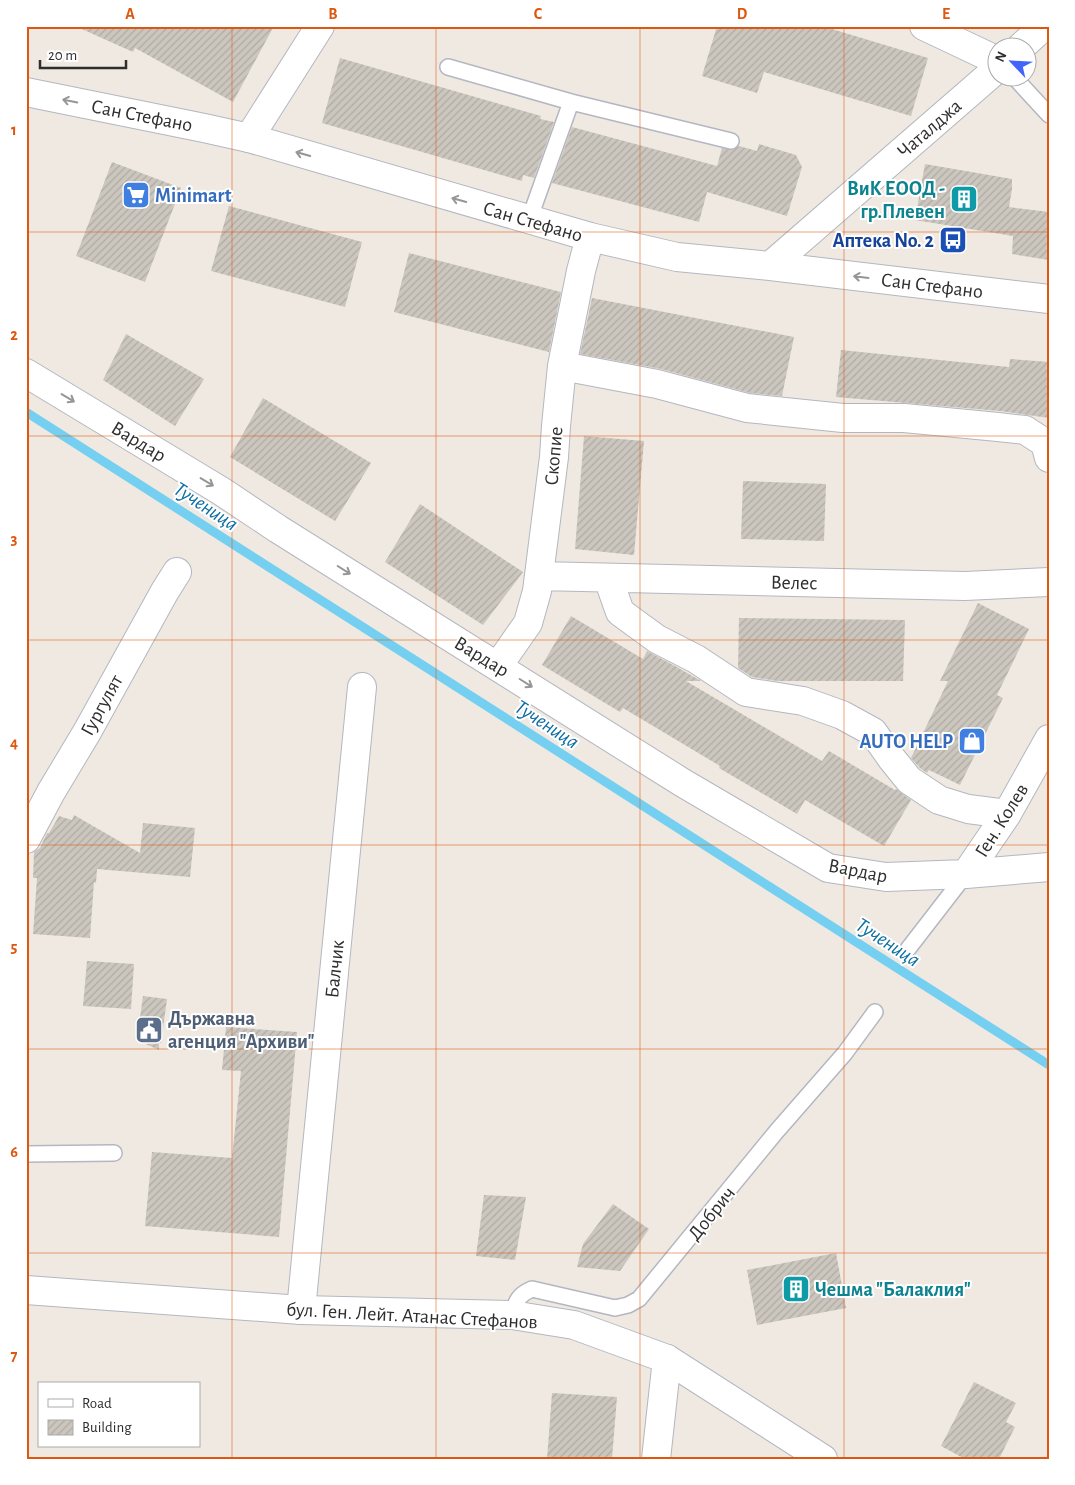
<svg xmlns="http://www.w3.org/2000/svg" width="1075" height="1485" viewBox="0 0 1075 1485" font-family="'Alegreya Sans',sans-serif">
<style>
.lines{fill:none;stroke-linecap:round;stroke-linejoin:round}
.stream{stroke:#75cff0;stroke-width:9}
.building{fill:url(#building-hatch)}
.service-casing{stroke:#b4b7c1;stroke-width:18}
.minor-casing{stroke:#b4b7c1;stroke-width:30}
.tertiary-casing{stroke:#b4b7c1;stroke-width:30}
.secondary-casing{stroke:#b4b7c1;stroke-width:30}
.service{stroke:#fff;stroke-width:15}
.minor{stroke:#fff;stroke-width:28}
.tertiary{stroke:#fff;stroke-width:28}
.secondary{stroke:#fff;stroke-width:28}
.oneway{stroke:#969696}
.grid{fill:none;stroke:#df570e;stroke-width:1;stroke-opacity:0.55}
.labels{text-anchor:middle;stroke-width:4;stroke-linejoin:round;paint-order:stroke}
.street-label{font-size:20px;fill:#2e2e2e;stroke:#fff}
.culture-label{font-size:20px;font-weight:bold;fill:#0d838f;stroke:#fff;text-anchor:end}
.shop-label{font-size:20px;font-weight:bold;fill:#366cbe;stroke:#fff;text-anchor:start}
.transit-label{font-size:20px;font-weight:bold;fill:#164399;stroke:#fff;text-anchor:end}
.service-label{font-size:20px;font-weight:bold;fill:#4e5e75;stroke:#fff;text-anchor:start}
.water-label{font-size:21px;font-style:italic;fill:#0d6fa3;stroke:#fff}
.neatline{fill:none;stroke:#df570e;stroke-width:2}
.grid-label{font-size:16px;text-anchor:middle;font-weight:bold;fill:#df570e}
</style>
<defs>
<pattern id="building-hatch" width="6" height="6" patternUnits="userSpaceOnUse" patternTransform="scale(1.25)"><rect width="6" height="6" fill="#cbc7bf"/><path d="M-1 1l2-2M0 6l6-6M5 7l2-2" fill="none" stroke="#afaba4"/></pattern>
</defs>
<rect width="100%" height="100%" fill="#efe9e1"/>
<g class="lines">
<path class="stream" d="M 26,412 L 1049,1065"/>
</g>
<path class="building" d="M 75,26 L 274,26 L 233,102 L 135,48 L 133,52 Z
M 717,26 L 822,26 L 928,58 L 911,116 L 764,72 L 757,93 L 702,76 Z
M 340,58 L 541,116 L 540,119 L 554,122 L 534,178 L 523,175 L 522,181 L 322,123 Z
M 572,127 L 717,166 L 722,148 L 733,150 L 739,146 L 757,151 L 759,144 L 796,155 L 802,167 L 787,216 L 707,192 L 699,222 L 552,183 Z
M 112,162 L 181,188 L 145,282 L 76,256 Z
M 925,164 L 1012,179 L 1012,189 L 1009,207 L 1049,212 L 1049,260 L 1012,254 L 1013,236 L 915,220 Z
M 229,206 L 362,242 L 345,307 L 211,271 Z
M 409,253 L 561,292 L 549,352 L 394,312 Z
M 592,298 L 794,337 L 782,396 L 750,393 L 661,369 L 580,354 Z
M 126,334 L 204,379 L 175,426 L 103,380 Z
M 841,350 L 1009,367 L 1010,359 L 1049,362 L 1049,418 L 1000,411 L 836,397 Z
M 263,398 L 371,463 L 335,521 L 230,457 Z
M 584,436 L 644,441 L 634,555 L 575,549 Z
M 743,481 L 826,484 L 824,541 L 741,539 Z
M 420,504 L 523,572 L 483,625 L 385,562 Z
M 978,603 L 1029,629 L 997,695 L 1003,698 L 960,785 L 929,770 L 927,773 L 920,768 L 911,758 L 948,681 L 940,681 Z
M 571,616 L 643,659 L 647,651 L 675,666 L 701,681 L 686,681 L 822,761 L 829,751 L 895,790 L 896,789 L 911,800 L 884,846 L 805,800 L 797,814 L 719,768 L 720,766 L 623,708 L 620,712 L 542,665 Z
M 739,618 L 905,620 L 903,681 L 777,681 L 752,677 L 738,668 Z
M 74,815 L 140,853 L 143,823 L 195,828 L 190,877 L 97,869 L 96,883 L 94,882 L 90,938 L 33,934 L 37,878 L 33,878 L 34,852 L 38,849 L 40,848 L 47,833 L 49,833 L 59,816 L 72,820 Z
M 87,961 L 134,964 L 131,1009 L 83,1006 Z
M 143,996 L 167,999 L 161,1043 L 159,1043 L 159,1050 L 137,1040 Z
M 226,1027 L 297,1032 L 279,1237 L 145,1226 L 152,1152 L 232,1158 L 241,1071 L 222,1070 Z
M 484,1195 L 526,1197 L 515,1260 L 476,1256 Z
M 613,1204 L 649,1229 L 620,1271 L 577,1267 L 583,1244 Z
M 836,1253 L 846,1308 L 757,1325 L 747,1270 Z
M 974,1382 L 1016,1403 L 1006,1422 L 1015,1427 L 999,1459 L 965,1459 L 941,1446 Z
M 552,1393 L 617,1397 L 612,1459 L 547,1459 Z"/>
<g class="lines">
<g class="service-casing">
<path id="service" d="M 448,67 L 571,102 L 529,220
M 1015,78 L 1049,115
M 571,102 L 731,141
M 908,949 L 966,874
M 26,1154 L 114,1153
M 512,1315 C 516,1301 518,1295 532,1289 L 615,1308 L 628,1305 L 639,1299 L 776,1132 L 845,1053 L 875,1012"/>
</g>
<g class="minor-casing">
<path id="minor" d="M 924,26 L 998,61
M 249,138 L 320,26
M 562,366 L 657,384 L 747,408 L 843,418 L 904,418 L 998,427 L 1025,430 L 1045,443 L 1049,458
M 26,373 L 221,491 L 278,529 L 683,783 L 828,868 L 886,877 L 966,874 L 1049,867
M 539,576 L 965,586 L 1049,582
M 608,578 L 620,612 L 657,639 L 696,659 L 746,692 L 803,701 L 842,715 L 873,732 L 892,759 L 909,780 L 939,800 L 968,809 L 1007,814
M 498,666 L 528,623 L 537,591 L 554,457 L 556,426 L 562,366 L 581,271 L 590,237
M 26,839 L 51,792 L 87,732 L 165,591 L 177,572
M 966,874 L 1007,814 L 1049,739
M 301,1310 L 362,687
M 656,1459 L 667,1359"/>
</g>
<g class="tertiary-casing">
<path id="tertiary" d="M 1020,48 L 1044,26
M 26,92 L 204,128 L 249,138 L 590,237 L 677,257 L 770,266 L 1049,299
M 770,266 L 998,68"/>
</g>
<g class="secondary-casing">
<path id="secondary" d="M 26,1290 L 301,1310 L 512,1315 L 574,1325 L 667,1359 L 823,1459"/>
</g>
<use href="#service" class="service"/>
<use href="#minor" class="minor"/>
<use href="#tertiary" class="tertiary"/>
<use href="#secondary" class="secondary"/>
</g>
<defs><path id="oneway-shaft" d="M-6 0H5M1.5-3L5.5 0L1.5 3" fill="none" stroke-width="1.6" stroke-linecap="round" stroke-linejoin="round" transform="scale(1.25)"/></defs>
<g class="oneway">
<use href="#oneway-shaft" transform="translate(70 101) rotate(-169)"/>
<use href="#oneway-shaft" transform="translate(303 154) rotate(-164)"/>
<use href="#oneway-shaft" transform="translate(459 200) rotate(-164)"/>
<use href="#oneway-shaft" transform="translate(861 277) rotate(-173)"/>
<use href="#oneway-shaft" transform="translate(68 398) rotate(31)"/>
<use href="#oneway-shaft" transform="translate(207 482) rotate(31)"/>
<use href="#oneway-shaft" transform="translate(344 570) rotate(32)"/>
<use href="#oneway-shaft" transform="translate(526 683) rotate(32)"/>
</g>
<path class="grid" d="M 232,26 L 232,1459M 436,26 L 436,1459M 640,26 L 640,1459M 844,26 L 844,1459M 26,232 L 1049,232M 26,436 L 1049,436M 26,640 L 1049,640M 26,845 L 1049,845M 26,1049 L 1049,1049M 26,1253 L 1049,1253"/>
<defs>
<g id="supermarket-square" transform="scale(1.4375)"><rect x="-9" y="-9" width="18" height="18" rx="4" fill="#3f7fe0" stroke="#fff"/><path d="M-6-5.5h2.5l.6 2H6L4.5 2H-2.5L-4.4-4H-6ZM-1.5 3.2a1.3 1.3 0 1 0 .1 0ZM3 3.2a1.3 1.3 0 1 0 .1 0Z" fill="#fff"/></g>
<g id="building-square" transform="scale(1.4375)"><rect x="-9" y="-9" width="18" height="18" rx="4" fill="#0f9aa8" stroke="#fff"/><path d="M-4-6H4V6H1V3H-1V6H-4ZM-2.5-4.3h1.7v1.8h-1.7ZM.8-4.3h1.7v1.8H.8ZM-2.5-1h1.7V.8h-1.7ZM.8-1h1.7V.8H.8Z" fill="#fff"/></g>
<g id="bus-square" transform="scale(1.4375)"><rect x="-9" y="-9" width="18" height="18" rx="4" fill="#1a4fb4" stroke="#fff"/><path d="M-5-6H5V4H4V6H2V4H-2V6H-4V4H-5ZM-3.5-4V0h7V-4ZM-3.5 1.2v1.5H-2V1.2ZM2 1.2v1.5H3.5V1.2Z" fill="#fff"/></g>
<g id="shop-square" transform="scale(1.4375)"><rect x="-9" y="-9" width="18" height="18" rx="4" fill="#3f7fe0" stroke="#fff"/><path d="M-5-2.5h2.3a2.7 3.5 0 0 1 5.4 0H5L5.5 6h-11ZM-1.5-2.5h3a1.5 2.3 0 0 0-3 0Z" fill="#fff"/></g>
<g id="civic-square" transform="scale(1.4375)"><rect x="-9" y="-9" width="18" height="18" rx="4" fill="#5c6f8a" stroke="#fff"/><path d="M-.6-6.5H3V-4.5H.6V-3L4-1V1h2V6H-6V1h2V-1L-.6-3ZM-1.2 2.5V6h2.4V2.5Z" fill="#fff"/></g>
</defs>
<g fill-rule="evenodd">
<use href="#supermarket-square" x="136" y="195"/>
<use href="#building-square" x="964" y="199"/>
<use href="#bus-square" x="953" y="240"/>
<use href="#shop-square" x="972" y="741"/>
<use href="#civic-square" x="149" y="1030"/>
<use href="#building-square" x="796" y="1289"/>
</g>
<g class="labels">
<g class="street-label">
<text transform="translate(142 115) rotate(11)" y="7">Сан Стефано</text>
<text transform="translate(929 128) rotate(-41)" y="7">Чаталджа</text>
<text transform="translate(533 221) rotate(16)" y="7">Сан Стефано</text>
<text transform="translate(932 285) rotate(7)" y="7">Сан Стефано</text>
<text transform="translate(139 441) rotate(31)" y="7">Вардар</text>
<text transform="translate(553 456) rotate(-85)" y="7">Скопие</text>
<text transform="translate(794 582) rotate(1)" y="7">Велес</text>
<text transform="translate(482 656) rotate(31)" y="7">Вардар</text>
<text transform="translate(101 705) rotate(-61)" y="7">Гургулят</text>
<text transform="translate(1001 820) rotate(-58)" y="7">Ген. Колев</text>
<text transform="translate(858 870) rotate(11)" y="7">Вардар</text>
<text transform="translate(334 969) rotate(-84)" y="7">Балчик</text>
<text transform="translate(711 1213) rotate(-51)" y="7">Добрич</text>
<text transform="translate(412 1315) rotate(3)" y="7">бул. Ген. Лейт. Атанас Стефанов</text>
</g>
<g class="culture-label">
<text x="945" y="195">ВиК ЕООД -<tspan x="945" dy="23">гр.Плевен</tspan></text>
<text x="815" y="1296" text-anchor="start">Чешма "Балаклия"</text>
</g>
<g class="shop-label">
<text x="155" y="202">Minimart</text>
<text x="953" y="748" text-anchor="end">AUTO HELP</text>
</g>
<g class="transit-label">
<text x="934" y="247">Аптека No. 2</text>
</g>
<g class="service-label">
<text x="168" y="1025">Държавна<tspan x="168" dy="23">агенция "Архиви"</tspan></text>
</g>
<g class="water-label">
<text transform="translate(206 506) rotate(33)" y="7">Тученица</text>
<text transform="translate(547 724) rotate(33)" y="7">Тученица</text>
<text transform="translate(888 942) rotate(33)" y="7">Тученица</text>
</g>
</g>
<rect width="1075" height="1485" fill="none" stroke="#ffffff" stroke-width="55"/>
<rect x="38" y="1382" width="162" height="65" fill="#ffffff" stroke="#ababab"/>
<rect x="48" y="1399" width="25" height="8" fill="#ffffff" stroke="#ababab"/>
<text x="82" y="1408" font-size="15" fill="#2e2e2e">Road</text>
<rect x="48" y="1420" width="25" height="15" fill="url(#building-hatch)" stroke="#ababab"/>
<text x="82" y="1432" font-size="15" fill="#2e2e2e">Building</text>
<g transform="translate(1012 62) rotate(295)"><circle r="24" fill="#ffffff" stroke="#ababab"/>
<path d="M0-4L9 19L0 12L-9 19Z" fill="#4264fb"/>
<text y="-8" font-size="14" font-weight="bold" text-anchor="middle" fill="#2e2e2e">N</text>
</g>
<path d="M40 60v8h86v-8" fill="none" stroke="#2e2e2e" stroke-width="2.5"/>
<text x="48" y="60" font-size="15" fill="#2e2e2e" stroke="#ffffff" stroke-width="4" paint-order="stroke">20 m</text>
<rect x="28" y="28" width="1020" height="1430" class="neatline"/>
<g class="grid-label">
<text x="130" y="19">A</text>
<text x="333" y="19">B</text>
<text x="538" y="19">C</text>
<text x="742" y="19">D</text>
<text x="946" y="19">E</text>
<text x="14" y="135">1</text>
<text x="14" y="340">2</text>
<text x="14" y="544">3</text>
<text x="14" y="748">4</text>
<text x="14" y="952">5</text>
<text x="14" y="1157">6</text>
<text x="14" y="1361">7</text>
</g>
</svg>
